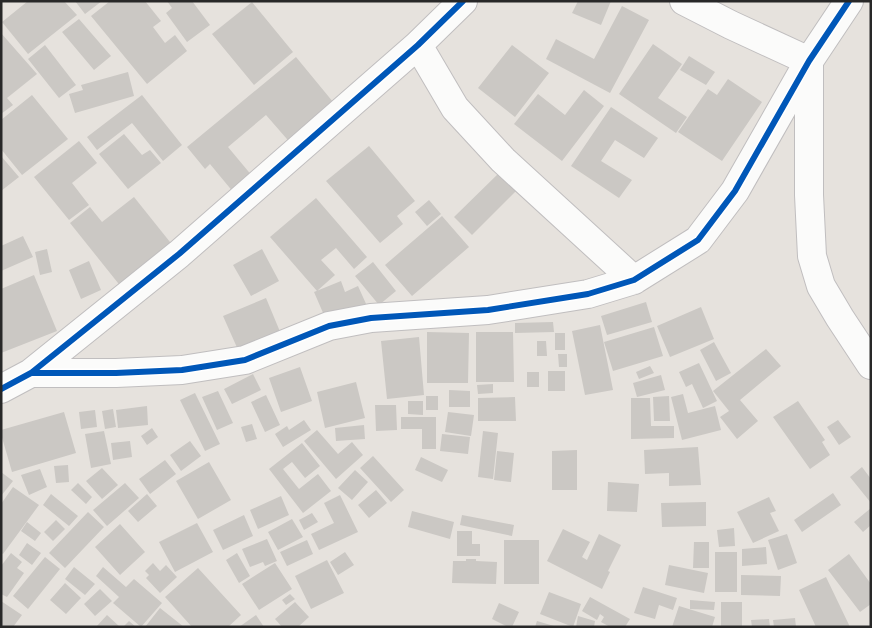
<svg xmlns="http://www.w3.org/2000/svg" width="872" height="628" viewBox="0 0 872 628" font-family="Commissioner,sans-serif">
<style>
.building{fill:#cbc8c4}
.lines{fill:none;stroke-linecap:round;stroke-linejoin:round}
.minor-casing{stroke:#c0bebf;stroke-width:30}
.minor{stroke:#fbfbfa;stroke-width:28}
.cycleway-casing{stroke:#fff;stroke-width:9}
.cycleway{stroke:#0057b8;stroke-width:6}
</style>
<rect width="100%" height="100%" fill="#e6e2dd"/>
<path class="building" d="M 28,1 L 64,1 L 77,15 L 28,54 L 2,22 Z
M 75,1 L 102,1 L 85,14 Z
M 110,1 L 145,1 L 161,21 L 153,27 L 165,43 L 175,35 L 187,51 L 147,84 L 91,16 Z
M 167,1 L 192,1 L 210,25 L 187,42 L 166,13 L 172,8 Z
M 578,1 L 611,1 L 601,25 L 572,13 Z
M 252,2 L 293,52 L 254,85 L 212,34 Z
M 622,6 L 649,20 L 610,93 L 546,59 L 556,39 L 594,59 Z
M 79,19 L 111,56 L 94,70 L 62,32 Z
M 1,33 L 37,74 L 7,98 L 13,105 L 1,114 Z
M 653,44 L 682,64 L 658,98 L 687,117 L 676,133 L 619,94 Z
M 45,45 L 76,85 L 59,98 L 28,59 Z
M 512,45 L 549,73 L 515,117 L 478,88 Z
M 689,56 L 715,72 L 706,85 L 680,70 Z
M 296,57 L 338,108 L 293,146 L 266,115 L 228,147 L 253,177 L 234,193 L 210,164 L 205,169 L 187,147 Z
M 128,72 L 134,96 L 75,113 L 69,94 L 83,90 L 81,85 Z
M 728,79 L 762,102 L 722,161 L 678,132 L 708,89 L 717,95 Z
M 584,90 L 604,106 L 562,161 L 514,124 L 538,94 L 565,115 Z
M 32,95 L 68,139 L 22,175 L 1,149 L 1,120 Z
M 142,95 L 182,145 L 163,161 L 132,123 L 97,150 L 87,137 Z
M 611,107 L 658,138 L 644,158 L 615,140 L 601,161 L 632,180 L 619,198 L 571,166 Z
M 124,134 L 142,155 L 150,150 L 161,163 L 128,189 L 99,154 Z
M 79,141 L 97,163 L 72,183 L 89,205 L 69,220 L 34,177 Z
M 369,146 L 415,201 L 397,216 L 403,224 L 380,243 L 326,181 Z
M 1,156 L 19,177 L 1,191 Z
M 501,171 L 519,188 L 472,235 L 454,217 Z
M 134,197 L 174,247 L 122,288 L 70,223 L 90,207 L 102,222 Z
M 316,198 L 367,257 L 354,269 L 336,248 L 321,260 L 335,275 L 317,291 L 270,237 Z
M 429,200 L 441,214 L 427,226 L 415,212 Z
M 442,216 L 469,247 L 412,296 L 385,265 Z
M 23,236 L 33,257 L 1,271 L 1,246 Z
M 47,249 L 52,272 L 40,275 L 35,252 Z
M 262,249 L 279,281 L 251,296 L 233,265 Z
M 89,261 L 101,290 L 81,299 L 69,270 Z
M 373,262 L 396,291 L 379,305 L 355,276 Z
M 34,275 L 57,331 L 1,353 L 1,289 Z
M 341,281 L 345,292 L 358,286 L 367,306 L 327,322 L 314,292 Z
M 266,298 L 281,334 L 239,352 L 223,316 Z
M 646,302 L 652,322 L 607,335 L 601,316 Z
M 701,307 L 714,339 L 670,357 L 657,326 Z
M 553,322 L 554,332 L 515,333 L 515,323 Z
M 600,325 L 613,390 L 585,395 L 572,331 Z
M 654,327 L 663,356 L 613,371 L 604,342 Z
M 427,332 L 469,333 L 468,383 L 427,383 Z
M 476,332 L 513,332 L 514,382 L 476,382 Z
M 555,333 L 565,333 L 565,350 L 555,350 Z
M 419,337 L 424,395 L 387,399 L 381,341 Z
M 537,341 L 546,341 L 547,356 L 537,356 Z
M 714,342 L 731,373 L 716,381 L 700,350 Z
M 766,349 L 781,366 L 740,400 L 758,421 L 737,439 L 720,417 L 729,411 L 713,391 Z
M 558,354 L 567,354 L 567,367 L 559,367 Z
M 699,363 L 717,401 L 703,408 L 692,384 L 686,387 L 679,372 Z
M 650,366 L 654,373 L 639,379 L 636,372 Z
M 300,367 L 312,401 L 281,412 L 269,378 Z
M 548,371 L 565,371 L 565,391 L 548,391 Z
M 527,372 L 539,372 L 539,387 L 527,387 Z
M 253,374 L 261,390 L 232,404 L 224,389 Z
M 661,375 L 665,390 L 637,397 L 633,383 Z
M 356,382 L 365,418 L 325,428 L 317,392 Z
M 493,384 L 493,393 L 478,394 L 477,385 Z
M 449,390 L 470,391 L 470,407 L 449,407 Z
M 218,391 L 233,423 L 217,430 L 202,397 Z
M 195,393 L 220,444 L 205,451 L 180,400 Z
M 683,394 L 688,413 L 715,406 L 721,430 L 682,440 L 671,397 Z
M 266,395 L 280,425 L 265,432 L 251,402 Z
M 426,396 L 438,396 L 438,410 L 426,410 Z
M 669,396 L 670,421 L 654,421 L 653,397 Z
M 515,397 L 516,421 L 478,421 L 478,398 Z
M 631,398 L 650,398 L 651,426 L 674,426 L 674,438 L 631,439 Z
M 408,401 L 423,401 L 423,415 L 408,414 Z
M 798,401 L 825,440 L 822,442 L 830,455 L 810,469 L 773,417 Z
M 375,405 L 396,405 L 397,430 L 376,431 Z
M 147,406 L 148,425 L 118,428 L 116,410 Z
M 113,409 L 116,427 L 105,429 L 102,411 Z
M 95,410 L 97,427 L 81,429 L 79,412 Z
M 64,412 L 76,453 L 12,472 L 1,434 L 1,430 Z
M 448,412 L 474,415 L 471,436 L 445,432 Z
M 401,417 L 436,417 L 436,449 L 422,449 L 422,429 L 401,429 Z
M 304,420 L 311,430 L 283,447 L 275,434 L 287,426 L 289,430 Z
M 838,420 L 851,437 L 839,445 L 827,427 Z
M 252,424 L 257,439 L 246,442 L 241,427 Z
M 364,425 L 365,439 L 336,441 L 335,428 Z
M 152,428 L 158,437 L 147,445 L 141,436 Z
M 317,430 L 338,454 L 352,442 L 363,455 L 336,479 L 304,441 Z
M 104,431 L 111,464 L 91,468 L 85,434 Z
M 483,431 L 498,433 L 493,479 L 478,477 Z
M 442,434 L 470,437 L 468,454 L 440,451 Z
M 130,441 L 132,457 L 113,460 L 111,443 Z
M 190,441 L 201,456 L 181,471 L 170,455 Z
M 302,443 L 320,466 L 305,478 L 292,462 L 283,469 L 299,489 L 318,474 L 331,491 L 303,513 L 269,469 Z
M 698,447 L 701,485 L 669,486 L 669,473 L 645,474 L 644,450 Z
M 577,450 L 577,490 L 552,490 L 552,451 Z
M 497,451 L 514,453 L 511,482 L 494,480 Z
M 373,456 L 404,490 L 391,502 L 360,468 Z
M 421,457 L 448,470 L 442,482 L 415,470 Z
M 165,460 L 176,474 L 150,494 L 139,479 Z
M 209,462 L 231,500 L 198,519 L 176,481 Z
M 68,465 L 69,482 L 56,483 L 54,466 Z
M 862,467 L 871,479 L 871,503 L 850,477 Z
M 102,468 L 118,485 L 102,499 L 86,481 Z
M 40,469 L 47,487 L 29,495 L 21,475 Z
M 355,470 L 368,482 L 352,500 L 338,488 Z
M 1,472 L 13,481 L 1,496 Z
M 608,482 L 639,484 L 637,512 L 607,511 Z
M 78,483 L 92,497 L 86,504 L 71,490 Z
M 125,483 L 139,498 L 107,526 L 93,510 Z
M 13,487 L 39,505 L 3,554 L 1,553 L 1,504 Z
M 376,490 L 387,503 L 369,518 L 358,505 Z
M 833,493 L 841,505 L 802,532 L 794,520 Z
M 51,494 L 78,516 L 69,526 L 43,505 Z
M 147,494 L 157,506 L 138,522 L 128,511 Z
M 340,495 L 358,532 L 319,550 L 311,534 L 334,523 L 324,503 Z
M 281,496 L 289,515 L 258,529 L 250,510 Z
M 769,497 L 776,511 L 770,513 L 779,531 L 753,543 L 737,512 Z
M 706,502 L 706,526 L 662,527 L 661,503 Z
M 871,508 L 871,525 L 863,532 L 854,522 Z
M 412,511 L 454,522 L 450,539 L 408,527 Z
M 88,512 L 104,527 L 65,568 L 49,553 Z
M 312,513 L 318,522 L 304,530 L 299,520 Z
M 244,515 L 253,536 L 223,550 L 213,530 Z
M 462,515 L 514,525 L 512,536 L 460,525 Z
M 292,519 L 303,537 L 278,550 L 268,532 Z
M 56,520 L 65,529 L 53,541 L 44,532 Z
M 27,522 L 41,533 L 35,541 L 21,531 Z
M 197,523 L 213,552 L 175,572 L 159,542 Z
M 120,524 L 145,552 L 120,575 L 95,547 Z
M 734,528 L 735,546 L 719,547 L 717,530 Z
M 563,529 L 590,542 L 582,557 L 587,560 L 599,534 L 621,545 L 608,571 L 610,572 L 602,589 L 547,561 Z
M 457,531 L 472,531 L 472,544 L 480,544 L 480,556 L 457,556 Z
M 787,534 L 797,563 L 778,570 L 768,540 Z
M 267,539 L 277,561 L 265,566 L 263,562 L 250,567 L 242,549 Z
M 307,540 L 313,554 L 287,566 L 280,552 Z
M 504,540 L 539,540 L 539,584 L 504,584 Z
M 694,542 L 709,542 L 709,568 L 693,568 Z
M 27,543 L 41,553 L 32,565 L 19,555 Z
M 766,547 L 767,564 L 742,566 L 742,549 Z
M 345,552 L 354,565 L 338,575 L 330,562 Z
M 715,552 L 737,552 L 737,592 L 715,592 Z
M 11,553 L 22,562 L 17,568 L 24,573 L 7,597 L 1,594 L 1,566 Z
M 237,553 L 250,576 L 239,583 L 226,560 Z
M 849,554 L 871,584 L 871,604 L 860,612 L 828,570 Z
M 45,557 L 60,569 L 28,609 L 13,596 Z
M 466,559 L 476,559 L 476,561 L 497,562 L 496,584 L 452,583 L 453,561 L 466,561 Z
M 327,560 L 344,593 L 311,609 L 295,576 Z
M 153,563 L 160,571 L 166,565 L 177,577 L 160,593 L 146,578 L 149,575 L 145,571 Z
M 275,563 L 292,589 L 259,610 L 242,584 Z
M 669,565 L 708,573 L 704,593 L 665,585 Z
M 74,567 L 95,584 L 85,595 L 65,579 Z
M 103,567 L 126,587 L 134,579 L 162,603 L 141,627 L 113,603 L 119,597 L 96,576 Z
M 198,568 L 241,615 L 228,627 L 192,627 L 165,597 Z
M 741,575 L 781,576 L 780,596 L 741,595 Z
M 826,577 L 850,627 L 816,627 L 799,590 Z
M 65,583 L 81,598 L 66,614 L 50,600 Z
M 643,587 L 677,598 L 673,610 L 659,605 L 655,619 L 634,613 Z
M 100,589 L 112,601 L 95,616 L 84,604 Z
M 549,592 L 581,604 L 573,627 L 540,614 Z
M 290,594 L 295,599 L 286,605 L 282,600 Z
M 590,597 L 630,619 L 625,627 L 610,627 L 601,622 L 604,617 L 600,614 L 597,620 L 582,611 Z
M 690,600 L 715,602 L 714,610 L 690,609 Z
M 1,601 L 22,615 L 13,627 L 4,627 L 1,625 Z
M 295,602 L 309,617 L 298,627 L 282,627 L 275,619 Z
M 721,602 L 742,602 L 742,627 L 721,627 Z
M 499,603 L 519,612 L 512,627 L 508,627 L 492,619 Z
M 679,606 L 715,617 L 712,627 L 672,627 Z
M 160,608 L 184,627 L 145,627 Z
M 107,615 L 120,627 L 96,627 Z
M 256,615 L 264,627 L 239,627 Z
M 578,616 L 595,621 L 594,627 L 576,627 Z
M 795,618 L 796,627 L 774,627 L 773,620 Z
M 769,619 L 770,627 L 752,627 L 751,620 Z
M 129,621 L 136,627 L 123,627 Z
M 537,621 L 554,626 L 554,627 L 535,627 Z"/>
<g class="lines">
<g class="minor-casing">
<path id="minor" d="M 684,1 L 731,25 L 809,61 L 809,195 L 812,256 L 821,286 L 840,318 L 871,365
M 418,45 L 455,108 L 503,160 L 634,280
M 31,373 L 116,373 L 182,370 L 245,360 L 329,326 L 371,318 L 488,310 L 588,294 L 634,280 L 698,240 L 735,191 L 809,61 L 849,1
M 1,389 L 31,373 L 179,254 L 418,45 L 463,1"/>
</g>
<use href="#minor" class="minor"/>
<g class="cycleway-casing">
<path id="cycleway" d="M 31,373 L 116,373 L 182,370 L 245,360 L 329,326 L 371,318 L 488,310 L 588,294 L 634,280 L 698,240 L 735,191 L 809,61 L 849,1
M 1,389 L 31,373 L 179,254 L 418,45 L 463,1"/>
</g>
<use href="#cycleway" class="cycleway"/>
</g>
<rect width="872" height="628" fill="none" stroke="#282828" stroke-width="5"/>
</svg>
